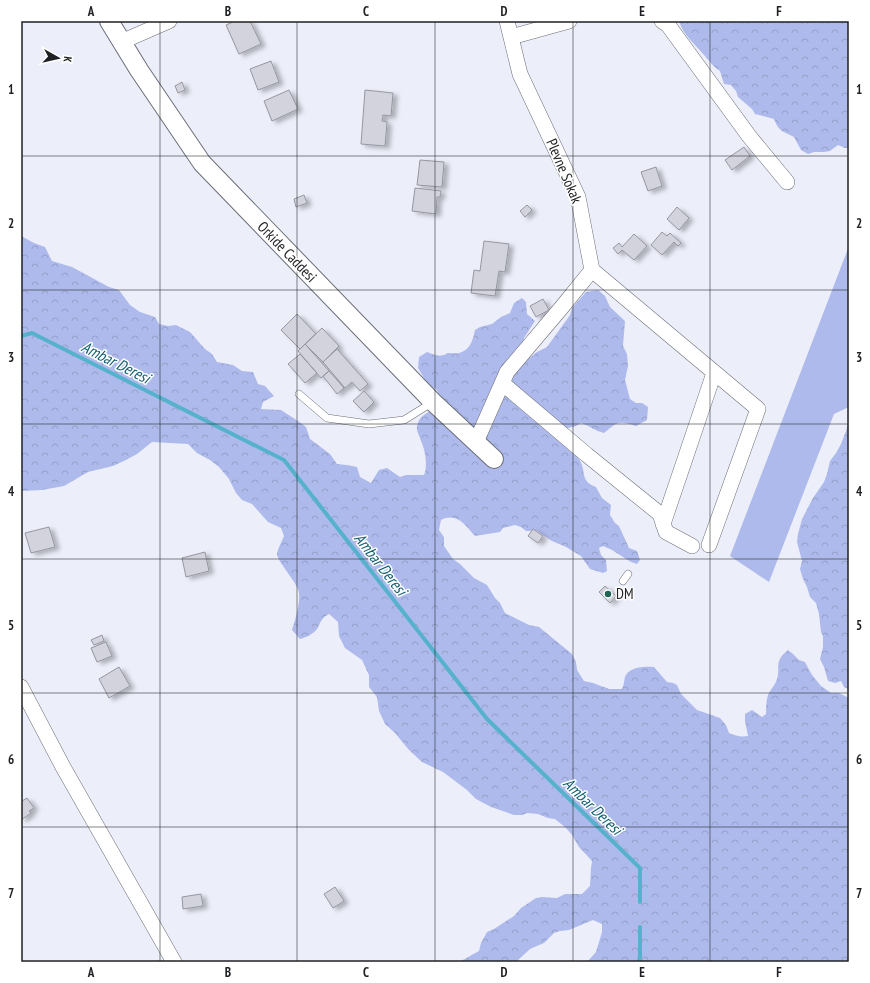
<svg xmlns="http://www.w3.org/2000/svg" width="870" height="983" viewBox="0 0 870 983" font-family="'PT Sans Narrow',sans-serif">
<style>
.green{fill:#aebaeb}
.forest{fill:url(#forest-crowns)}
.lines{fill:none;stroke-linecap:round;stroke-linejoin:round}
.stream{stroke:#56b2cc;stroke-width:4}
.building{fill:#d3d3dd;stroke:#9696a0;filter:url(#shadow)}
.service-casing{stroke:#6b6e77;stroke-width:8}
.minor-casing{stroke:#6b6e77;stroke-width:16}
.tertiary-casing{stroke:#6b6e77;stroke-width:20}
.service{stroke:#fff;stroke-width:7}
.minor{stroke:#fff;stroke-width:15}
.tertiary{stroke:#fff;stroke-width:18}
.grid{fill:none;stroke:#1f2023;stroke-width:1;stroke-opacity:0.55}
.poi-dot{fill:#1e6355;stroke:#fff;stroke-width:1.5}
.labels{text-anchor:middle;stroke-width:3;stroke-linejoin:round;paint-order:stroke}
.street-label{font-size:15px;fill:#1f2023;stroke:#fff}
.poi-label{font-size:15px;fill:#1f2023;stroke:#fff;text-anchor:start}
.water-label{font-size:16px;font-style:italic;fill:#135f72;stroke:#fff}
.neatline{fill:none;stroke:#1f2023;stroke-width:1.5}
.grid-label{font-size:13px;text-anchor:middle;font-weight:bold;fill:#1f2023}
</style>
<defs>
<pattern id="forest-crowns" width="20" height="18" patternUnits="userSpaceOnUse"><rect width="20" height="18" fill="#aebaeb"/><path d="M2 6a3 3 0 1 1 6 0M12 15a3 3 0 1 1 6 0" fill="none" stroke="#95a0c9"/></pattern>
<filter id="shadow"><feDropShadow dx="4.5" dy="2.5" stdDeviation="2" flood-color="#0004"/></filter>
</defs>
<rect width="100%" height="100%" fill="#eceffa"/>
<path class="green" d="M 849,246 L 849,407 L 834,414 L 769,582 L 730,556 Z"/>
<path class="forest" d="M 679,21 L 849,21 L 849,148 L 845,148 L 838,145 L 830,151 L 824,152 L 814,152 L 808,154 L 801,150 L 794,137 C 783,131 779,132 774,119 L 755,114 L 752,109 L 738,97 L 736,91 L 731,85 L 724,84 L 720,71 C 712,66 710,61 704,55 C 695,44 683,35 679,21 Z
M 21,236 L 34,243 L 45,247 L 52,261 L 72,267 L 109,287 L 119,290 L 130,305 L 140,312 L 155,317 L 159,324 L 168,326 L 176,325 L 190,332 L 205,349 L 212,354 L 217,362 L 233,365 L 242,371 L 253,372 L 258,384 L 265,386 L 274,396 L 263,402 L 261,409 L 281,410 L 298,421 L 306,427 L 310,439 L 330,454 L 337,464 L 347,465 L 357,467 L 360,477 L 371,483 L 379,470 L 387,468 L 400,477 L 406,475 L 424,475 C 428,466 425,449 421,441 C 419,434 415,431 418,423 C 420,416 426,414 431,410 C 435,406 438,402 442,398 L 436,389 L 428,385 L 418,368 L 419,357 L 427,352 C 433,354 438,357 443,355 C 449,354 444,353 449,353 C 454,353 458,354 462,352 C 471,348 473,339 475,330 L 480,327 L 492,324 L 501,317 L 510,313 L 514,303 L 522,298 L 526,302 L 527,314 L 535,321 L 524,338 L 522,364 L 537,352 L 547,347 L 570,315 L 572,308 L 586,292 L 598,290 L 605,296 L 610,307 L 625,321 L 623,346 L 627,354 L 628,366 L 625,380 L 630,399 L 636,403 L 642,403 L 648,407 L 647,420 L 636,426 C 618,421 619,421 604,433 C 595,431 590,426 581,423 L 576,426 L 568,428 L 563,436 C 563,439 564,443 565,446 C 568,451 576,454 579,459 C 587,471 579,481 596,487 L 602,498 L 611,505 L 610,515 L 615,523 L 619,526 L 629,548 L 637,551 L 640,560 L 637,564 L 631,562 L 612,550 L 603,546 L 599,548 L 601,555 L 606,560 L 607,571 L 603,573 L 590,569 L 581,556 L 566,547 L 552,541 L 537,531 L 526,531 L 521,527 L 515,525 L 503,528 L 500,532 L 475,536 C 465,525 457,512 441,520 L 439,530 L 444,537 L 444,546 L 453,559 L 460,564 L 474,578 L 487,585 L 495,598 L 500,603 L 505,613 L 529,625 L 539,627 L 572,654 L 576,662 L 577,670 L 584,681 L 593,683 L 609,689 L 622,689 C 624,685 624,681 625,677 C 628,667 645,666 654,667 L 667,682 L 673,683 L 677,685 L 681,694 L 697,710 L 720,718 L 726,725 L 729,733 C 736,736 741,737 748,736 L 745,721 L 745,714 L 752,710 L 762,717 L 766,714 C 766,708 766,701 768,695 C 770,690 774,686 776,682 C 782,667 772,663 788,650 L 793,654 L 799,660 L 805,662 L 812,675 L 821,686 L 831,693 L 839,693 L 849,698 L 849,962 L 587,962 L 596,952 L 602,932 L 602,924 L 593,920 L 569,930 L 560,931 L 554,933 L 544,943 L 530,949 L 516,962 L 454,962 L 461,961 L 479,951 L 481,943 L 487,932 L 494,929 L 514,916 L 521,908 L 536,898 L 542,897 L 557,898 L 565,894 L 582,894 L 590,886 L 591,868 L 592,861 L 579,847 L 572,835 L 566,828 L 555,819 L 548,818 L 538,814 L 527,813 L 522,815 L 514,815 L 491,807 L 476,799 L 467,790 L 443,772 L 422,762 L 409,750 L 395,733 L 385,724 L 379,711 L 377,697 L 369,687 L 369,675 L 362,660 L 345,648 L 339,636 L 338,622 L 329,614 C 320,619 322,621 317,629 C 313,634 307,637 300,639 L 292,630 C 295,620 302,599 298,589 C 295,581 277,560 277,554 C 278,548 282,541 284,536 L 281,528 L 268,522 L 252,504 L 242,500 L 236,493 L 229,479 L 219,467 L 210,460 L 197,453 L 188,444 L 152,442 L 137,454 L 126,460 L 113,466 L 88,472 L 64,486 L 42,490 L 21,491 Z
M 849,420 L 849,689 L 844,687 L 841,681 L 835,683 L 828,681 L 824,667 L 820,659 L 823,647 L 823,636 L 821,632 L 819,614 L 816,603 L 810,597 L 807,587 L 803,579 L 800,569 L 802,561 L 797,542 L 798,534 L 802,519 L 813,498 L 824,482 L 827,474 L 830,461 L 836,453 L 841,444 L 846,431 Z"/>
<g class="lines">
<path class="stream" d="M 21,336 L 32,333 L 284,460 L 487,719 L 640,868 L 640,902
M 639,962 L 640,956 L 640,927"/>
</g>
<path class="building" d="M 235,21 L 250,21 L 261,44 L 239,54 L 226,25 Z
M 271,61 L 279,82 L 258,90 L 250,69 Z
M 182,82 L 185,90 L 178,93 L 175,86 Z
M 289,90 L 298,109 L 272,121 L 264,101 Z
M 365,90 L 393,93 L 391,116 L 383,115 L 382,121 L 387,122 L 385,146 L 361,144 Z
M 744,147 L 750,156 L 732,170 L 725,160 Z
M 420,160 L 444,162 L 442,187 L 417,185 Z
M 656,167 L 662,186 L 648,191 L 641,172 Z
M 415,188 L 441,191 L 440,197 L 437,197 L 436,214 L 412,211 Z
M 304,195 L 307,203 L 296,207 L 294,199 Z
M 527,205 L 532,210 L 525,217 L 520,211 Z
M 677,207 L 689,218 L 679,230 L 667,219 Z
M 662,232 L 667,236 L 670,233 L 681,243 L 678,246 L 674,242 L 662,255 L 651,245 Z
M 634,234 L 647,246 L 634,260 L 622,250 L 618,254 L 613,248 L 619,243 L 622,247 Z
M 484,241 L 509,244 L 505,272 L 499,271 L 495,296 L 471,293 L 474,270 L 480,271 Z
M 543,299 L 549,310 L 536,317 L 530,306 Z
M 297,314 L 316,334 L 300,349 L 281,330 Z
M 322,328 L 339,346 L 323,362 L 305,344 Z
M 305,344 L 329,371 L 321,378 L 298,351 Z
M 337,349 L 368,384 L 360,391 L 352,382 L 345,388 L 323,362 Z
M 300,354 L 317,373 L 305,383 L 288,364 Z
M 329,371 L 344,388 L 337,394 L 323,376 Z
M 364,391 L 374,402 L 364,412 L 353,401 Z
M 49,527 L 55,547 L 31,553 L 25,533 Z
M 533,529 L 543,536 L 538,543 L 528,536 Z
M 205,552 L 209,571 L 186,577 L 182,558 Z
M 605,586 L 616,596 L 610,603 L 599,592 Z
M 102,635 L 104,641 L 94,645 L 91,640 Z
M 106,642 L 112,656 L 97,662 L 91,648 Z
M 119,667 L 130,686 L 109,698 L 99,679 Z
M 27,798 L 34,808 L 29,811 L 31,813 L 21,820 L 21,800 L 22,801 Z
M 335,887 L 344,901 L 333,908 L 324,894 Z
M 201,894 L 203,906 L 183,909 L 182,897 Z"/>
<g class="lines">
<g class="service-casing">
<path id="service" d="M 299,394 L 327,418 L 369,424 L 404,420 L 433,402
M 623,581 L 628,574"/>
</g>
<g class="minor-casing">
<path id="minor" d="M 662,21 L 668,25 L 749,136 L 787,182
M 511,37 L 569,21
M 121,42 L 169,21
M 592,270 L 758,409 L 709,545
M 502,383 L 587,455 L 660,514 L 666,532 L 692,546
M 476,442 L 507,372 L 562,307 L 592,270 L 578,197 L 520,74 L 507,21
M 663,524 L 714,373
M 21,687 L 63,767 L 174,962"/>
</g>
<g class="tertiary-casing">
<path id="tertiary" d="M 109,21 L 139,70 L 202,163 L 433,402 L 494,459"/>
</g>
<use href="#service" class="service"/>
<use href="#minor" class="minor"/>
<use href="#tertiary" class="tertiary"/>
</g>
<path class="grid" d="M 160,21 L 160,962M 297,21 L 297,962M 435,21 L 435,962M 573,21 L 573,962M 710,21 L 710,962M 21,156 L 849,156M 21,290 L 849,290M 21,424 L 849,424M 21,559 L 849,559M 21,693 L 849,693M 21,827 L 849,827"/>
<circle class="poi-dot" cx="608" cy="594" r="4"/>
<g class="labels">
<g class="street-label">
<text transform="translate(564 171) rotate(67)" y="5">Plevne Sokak</text>
<text transform="translate(287 252) rotate(46)" y="5">Orkide Caddesi</text>
</g>
<g class="poi-label">
<text x="616" y="599">DM</text>
</g>
<g class="water-label">
<text transform="translate(116 362) rotate(27)" y="6">Ambar Deresi</text>
<text transform="translate(381 564) rotate(52)" y="6">Ambar Deresi</text>
<text transform="translate(593 806) rotate(44)" y="6">Ambar Deresi</text>
</g>
</g>
<rect width="870" height="983" fill="none" stroke="#ffffff" stroke-width="44"/>
<g transform="translate(58 58) rotate(98)" stroke="#ffffff" stroke-width="3" paint-order="stroke">
<path d="M0-3L7 15L0 10L-7 15Z" fill="#1f2023"/>
<text y="-6" font-size="11" font-weight="bold" text-anchor="middle" fill="#1f2023">K</text>
</g>
<rect x="22" y="22" width="826" height="939" class="neatline"/>
<g class="grid-label">
<text x="91" y="16">A</text>
<text x="228" y="16">B</text>
<text x="366" y="16">C</text>
<text x="504" y="16">D</text>
<text x="642" y="16">E</text>
<text x="779" y="16">F</text>
<text x="11" y="94">1</text>
<text x="859" y="94">1</text>
<text x="11" y="228">2</text>
<text x="859" y="228">2</text>
<text x="11" y="362">3</text>
<text x="859" y="362">3</text>
<text x="11" y="496">4</text>
<text x="859" y="496">4</text>
<text x="11" y="630">5</text>
<text x="859" y="630">5</text>
<text x="11" y="764">6</text>
<text x="859" y="764">6</text>
<text x="11" y="898">7</text>
<text x="859" y="898">7</text>
<text x="91" y="977">A</text>
<text x="228" y="977">B</text>
<text x="366" y="977">C</text>
<text x="504" y="977">D</text>
<text x="642" y="977">E</text>
<text x="779" y="977">F</text>
</g>
</svg>
